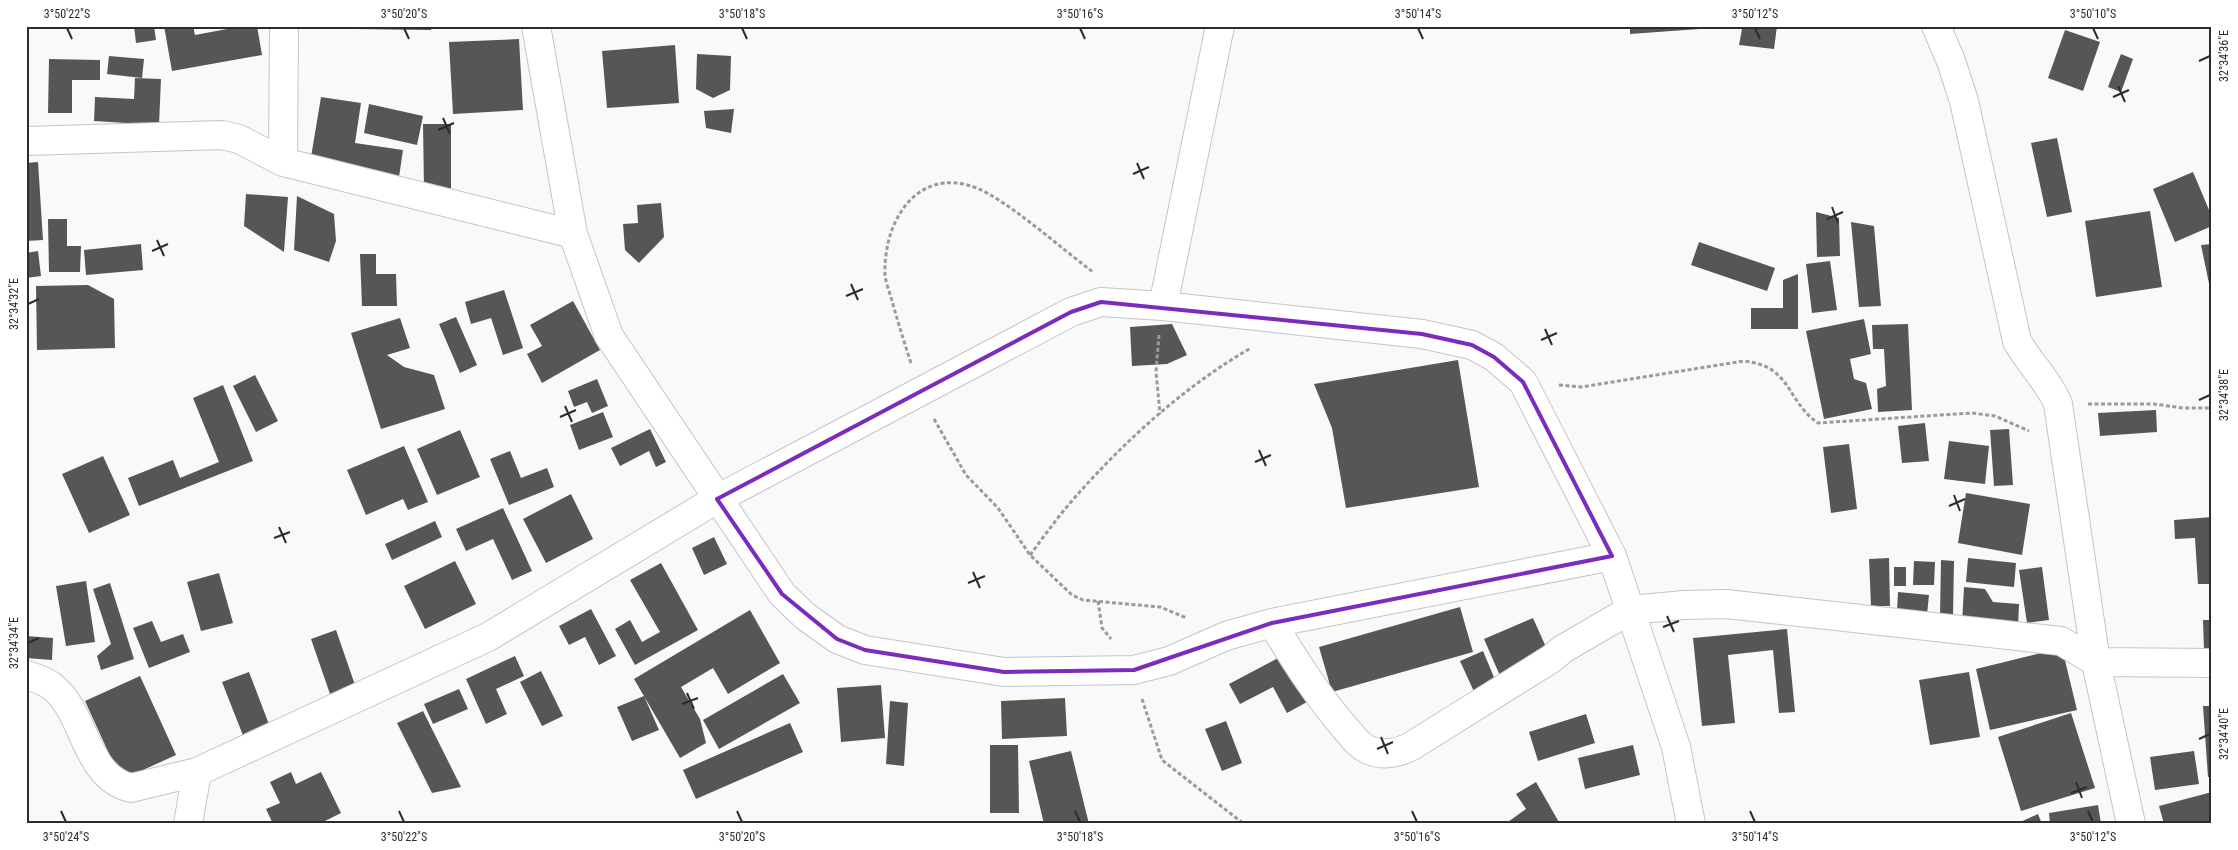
<svg xmlns="http://www.w3.org/2000/svg" width="2238" height="850" viewBox="0 0 2238 850" font-family="'Roboto Condensed',sans-serif">
<style>
.building{fill:#575657}
.lines{fill:none;stroke-linecap:round;stroke-linejoin:round}
.minor-casing{stroke:#c5c5c7;stroke-width:30}
.path{stroke:#9a9b9c;stroke-width:3;stroke-dasharray:4 2.5;stroke-linecap:butt}
.minor{stroke:#fff;stroke-width:28}
.marked{fill:none;stroke:#7b2cbf;stroke-width:4;stroke-linejoin:round}
.ticks{fill:none;stroke:#2c2c2d;stroke-width:2}
.neatline{fill:none;stroke:#2c2c2d;stroke-width:2}
.ticks-label{font-size:12px;text-anchor:middle;fill:#2c2c2d}
</style>
<rect width="100%" height="100%" fill="#f8f9fa"/>
<path class="building" d="M 134,26 L 154,26 L 156,40 L 136,43 Z
M 164,26 L 193,26 L 195,35 L 243,26 L 257,26 L 262,55 L 172,71 Z
M 356,26 L 431,26 L 431,30 L 356,29 Z
M 1630,26 L 1713,26 L 1713,28 L 1630,34 Z
M 1762,26 L 1777,26 L 1774,49 L 1739,45 L 1742,29 Z
M 2065,30 L 2100,42 L 2083,91 L 2048,78 Z
M 519,39 L 523,110 L 453,114 L 449,42 Z
M 675,45 L 679,103 L 607,108 L 602,51 Z
M 697,54 L 731,56 L 730,90 L 713,98 L 696,89 Z
M 2121,54 L 2133,59 L 2121,92 L 2108,87 Z
M 109,56 L 144,59 L 142,78 L 107,74 Z
M 49,59 L 100,60 L 100,80 L 72,80 L 72,113 L 48,113 Z
M 135,78 L 161,79 L 159,125 L 94,121 L 95,97 L 134,99 Z
M 321,97 L 361,103 L 355,143 L 403,150 L 399,177 L 310,163 Z
M 369,104 L 423,116 L 417,145 L 364,133 Z
M 734,109 L 731,133 L 706,128 L 704,111 Z
M 423,124 L 451,124 L 451,188 L 424,189 Z
M 2057,138 L 2072,212 L 2047,217 L 2031,143 Z
M 38,162 L 43,240 L 26,241 L 26,163 Z
M 2193,172 L 2212,217 L 2212,226 L 2175,242 L 2153,189 Z
M 246,194 L 288,197 L 284,252 L 244,226 Z
M 297,196 L 334,214 L 336,241 L 329,262 L 294,250 Z
M 661,203 L 664,237 L 639,263 L 625,250 L 623,224 L 638,223 L 637,205 Z
M 2150,211 L 2162,287 L 2096,297 L 2085,221 Z
M 1816,212 L 1839,218 L 1840,256 L 1817,257 Z
M 48,219 L 67,219 L 67,246 L 81,246 L 80,272 L 49,272 Z
M 1851,222 L 1874,226 L 1881,306 L 1859,307 Z
M 1699,242 L 1775,268 L 1767,291 L 1691,265 Z
M 141,244 L 143,270 L 86,275 L 84,250 Z
M 2212,244 L 2212,293 L 2211,293 L 2201,245 Z
M 38,251 L 41,276 L 26,278 L 26,253 Z
M 360,254 L 376,254 L 376,274 L 396,274 L 397,306 L 362,306 Z
M 1830,261 L 1837,310 L 1812,313 L 1806,264 Z
M 1798,274 L 1798,329 L 1751,329 L 1751,308 L 1783,308 L 1783,280 Z
M 88,285 L 114,299 L 115,348 L 37,350 L 36,286 Z
M 504,290 L 523,348 L 503,355 L 491,318 L 471,324 L 465,302 Z
M 573,301 L 600,350 L 542,383 L 527,354 L 542,346 L 530,325 Z
M 456,317 L 477,365 L 460,373 L 439,324 Z
M 400,318 L 410,348 L 387,355 L 404,367 L 434,375 L 445,409 L 381,429 L 351,333 Z
M 1864,319 L 1871,354 L 1850,359 L 1854,379 L 1866,383 L 1872,409 L 1824,419 L 1806,331 Z
M 1172,324 L 1187,355 L 1167,364 L 1132,366 L 1130,327 Z
M 1908,324 L 1912,410 L 1878,412 L 1877,389 L 1886,386 L 1884,349 L 1873,349 L 1872,325 Z
M 1458,360 L 1479,487 L 1346,508 L 1332,428 L 1314,384 Z
M 255,375 L 278,421 L 256,432 L 233,386 Z
M 597,379 L 608,406 L 592,413 L 587,402 L 574,407 L 568,391 Z
M 223,385 L 253,461 L 139,506 L 128,478 L 173,460 L 180,478 L 219,462 L 193,398 Z
M 2156,410 L 2157,432 L 2100,436 L 2098,413 Z
M 603,412 L 613,437 L 579,450 L 570,425 Z
M 1925,423 L 1929,461 L 1902,463 L 1898,426 Z
M 650,429 L 666,462 L 656,467 L 649,451 L 620,466 L 611,448 Z
M 2009,429 L 2013,485 L 1994,486 L 1990,430 Z
M 460,430 L 480,477 L 437,495 L 417,449 Z
M 1949,441 L 1989,446 L 1985,484 L 1944,479 Z
M 1849,444 L 1857,509 L 1831,513 L 1823,447 Z
M 404,446 L 428,502 L 408,510 L 403,499 L 366,515 L 347,470 Z
M 510,451 L 521,478 L 547,468 L 554,487 L 509,505 L 490,459 Z
M 103,456 L 130,515 L 89,533 L 62,474 Z
M 1966,493 L 2030,504 L 2022,555 L 1958,543 Z
M 571,494 L 593,539 L 546,563 L 523,519 Z
M 503,508 L 532,571 L 512,580 L 493,539 L 466,551 L 456,529 Z
M 2212,517 L 2212,584 L 2198,584 L 2195,538 L 2175,539 L 2174,520 Z
M 435,521 L 442,537 L 392,560 L 385,544 Z
M 714,537 L 727,564 L 704,575 L 692,548 Z
M 1889,558 L 1890,606 L 1871,606 L 1869,559 Z
M 1968,558 L 2016,563 L 2014,587 L 1966,582 Z
M 1941,560 L 1954,561 L 1953,617 L 1940,616 Z
M 455,561 L 476,604 L 425,629 L 404,586 Z
M 1914,561 L 1935,562 L 1934,585 L 1913,585 Z
M 661,563 L 698,630 L 635,665 L 615,629 L 630,620 L 642,642 L 660,632 L 630,580 Z
M 1894,567 L 1906,567 L 1906,586 L 1894,586 Z
M 2042,567 L 2049,620 L 2027,623 L 2019,570 Z
M 219,573 L 233,623 L 201,631 L 187,582 Z
M 86,581 L 95,642 L 66,646 L 56,586 Z
M 110,583 L 134,659 L 101,670 L 97,656 L 111,644 L 93,589 Z
M 1964,587 L 1985,589 L 1993,602 L 2019,604 L 2018,628 L 1962,624 Z
M 1898,592 L 1929,595 L 1927,615 L 1897,611 Z
M 1460,607 L 1473,652 L 1332,692 L 1319,647 Z
M 591,609 L 616,656 L 599,665 L 585,637 L 569,645 L 559,626 Z
M 750,610 L 780,663 L 728,694 L 713,668 L 681,687 L 700,719 L 706,743 L 680,758 L 634,679 Z
M 1533,618 L 1550,656 L 1501,678 L 1484,639 Z
M 2203,620 L 2212,620 L 2212,650 L 2204,651 Z
M 152,621 L 161,642 L 183,634 L 190,652 L 149,668 L 133,628 Z
M 1787,629 L 1795,712 L 1779,713 L 1773,650 L 1728,655 L 1735,723 L 1702,726 L 1693,638 Z
M 336,630 L 355,685 L 330,694 L 311,639 Z
M 26,636 L 53,638 L 52,660 L 26,658 Z
M 2062,648 L 2077,710 L 1990,730 L 1976,669 Z
M 1483,651 L 1498,687 L 1476,696 L 1460,661 Z
M 515,656 L 524,676 L 496,689 L 507,714 L 486,724 L 466,679 Z
M 1282,656 L 1307,702 L 1287,713 L 1273,687 L 1240,704 L 1229,684 Z
M 541,671 L 563,716 L 542,726 L 520,682 Z
M 249,672 L 270,727 L 244,738 L 222,682 Z
M 1969,672 L 1980,737 L 1930,745 L 1919,680 Z
M 783,674 L 800,703 L 719,749 L 703,720 Z
M 140,676 L 176,755 L 121,780 L 85,701 Z
M 881,685 L 885,738 L 841,742 L 837,688 Z
M 459,689 L 468,709 L 433,724 L 424,704 Z
M 644,696 L 659,730 L 632,741 L 617,707 Z
M 1065,698 L 1067,736 L 1002,739 L 1001,701 Z
M 890,701 L 908,703 L 904,766 L 886,764 Z
M 2203,706 L 2212,706 L 2212,777 L 2208,777 Z
M 423,711 L 461,787 L 432,793 L 397,723 Z
M 2071,713 L 2095,788 L 2021,811 L 1998,737 Z
M 1586,714 L 1595,743 L 1538,761 L 1529,732 Z
M 1226,721 L 1242,763 L 1222,771 L 1205,729 Z
M 790,723 L 803,752 L 696,799 L 683,770 Z
M 990,745 L 1018,745 L 1019,813 L 990,813 Z
M 1633,745 L 1640,775 L 1585,789 L 1578,758 Z
M 1071,751 L 1089,824 L 1044,824 L 1029,761 Z
M 2194,751 L 2199,784 L 2155,790 L 2150,757 Z
M 291,772 L 296,784 L 321,772 L 341,813 L 319,824 L 273,824 L 266,809 L 280,803 L 270,782 Z
M 1536,782 L 1560,824 L 1505,824 L 1526,809 L 1516,794 Z
M 2212,792 L 2212,824 L 2164,824 L 2159,806 Z
M 2098,805 L 2101,824 L 2050,824 L 2049,813 Z
M 2038,814 L 2042,824 L 2016,824 Z"/>
<g class="lines">
<g class="minor-casing">
<path id="minor" d="M 536,26 L 573,234 L 609,336 L 782,594 L 805,616 L 837,639 L 865,650 L 1004,672 L 1134,670 L 1169,661 L 1226,636 L 1272,623 L 1612,556
M 1936,26 L 1951,61 L 1964,101 L 2017,341 C 2029,363 2048,380 2058,404 L 2096,662 L 2131,824
M 26,141 L 222,135 L 239,139 L 283,162 L 573,234
M 283,162 L 284,26
M 1163,306 L 1220,26
M 1272,623 C 1295,660 1317,696 1346,729 C 1352,736 1360,747 1369,750 C 1382,756 1397,753 1410,747 L 1551,659 L 1563,649 L 1630,610 L 1684,605 L 1726,604 L 2061,641 L 2096,662 L 2212,663
M 26,675 C 36,678 46,681 54,688 C 86,715 85,777 131,788 L 197,772 L 488,637 L 717,499 L 1071,312 L 1101,302 L 1163,306 L 1422,334 L 1472,345 L 1494,357 L 1523,382 L 1612,556 L 1676,747 L 1691,824
M 188,824 L 197,772"/>
</g>
<path class="path" d="M 1159,335 L 1156,372 L 1160,414
M 911,363 C 904,342 898,322 892,301 C 890,293 886,284 885,275 C 883,214 925,158 989,194 C 1023,214 1061,248 1093,272
M 1559,385 L 1581,387 L 1744,361 C 1792,366 1786,401 1818,423 L 1972,413 L 1995,416 L 2029,431
M 2088,404 L 2154,404 L 2183,408 L 2212,408
M 934,419 L 966,475 L 998,508 L 1030,555 L 1072,595 L 1083,600 L 1160,607 L 1187,618
M 1030,555 C 1045,535 1060,514 1077,495 C 1126,440 1186,385 1251,348
M 1098,601 L 1102,628 L 1111,639
M 1142,699 L 1162,760 L 1244,824"/>
<use href="#minor" class="minor"/>
</g>
<path class="marked" d="M 1101,302 L 1422,334 L 1472,345 L 1494,357 L 1523,382 L 1612,556 L 1272,623 L 1134,670 L 1004,672 L 865,650 L 837,639 L 782,594 L 717,499 L 1071,312 Z"/>
<path class="ticks" d="M 67,28 L 72,39M 404,28 L 409,39M 742,28 L 747,39M 1080,28 L 1085,39M 1418,28 L 1423,39M 1755,28 L 1760,39M 2093,28 L 2098,39M 2199,61 L 2210,56M 2118,86 L 2125,102M 2113,97 L 2129,90M 443,118 L 450,134M 438,130 L 454,123M 1137,163 L 1144,179M 1133,174 L 1149,167M 1832,207 L 1838,223M 1827,219 L 1843,212M 157,240 L 164,256M 152,251 L 168,244M 851,284 L 858,300M 846,296 L 863,289M 28,304 L 39,299M 1545,329 L 1552,345M 1541,340 L 1557,333M 2199,400 L 2210,395M 565,406 L 572,422M 560,417 L 576,410M 1259,450 L 1266,466M 1255,462 L 1271,455M 1954,495 L 1960,511M 1949,506 L 1965,499M 279,527 L 286,543M 274,538 L 290,532M 973,572 L 980,588M 968,583 L 985,576M 1667,616 L 1674,632M 1663,627 L 1679,621M 28,643 L 39,638M 687,693 L 694,709M 682,704 L 698,698M 1381,737 L 1388,754M 2199,739 L 2210,734M 1377,749 L 1393,742M 2076,782 L 2082,798M 2071,793 L 2087,787M 61,811 L 66,822M 399,811 L 404,822M 737,811 L 742,822M 1075,811 L 1080,822M 1412,811 L 1417,822M 1750,811 L 1755,822M 2088,811 L 2093,822"/>
<rect width="2238" height="850" fill="none" stroke="#ffffff" stroke-width="55"/>
<rect x="28" y="28" width="2182" height="794" class="neatline"/>
<g class="ticks-label">
<text x="67" y="18">3°50'22"S</text>
<text x="404" y="18">3°50'20"S</text>
<text x="742" y="18">3°50'18"S</text>
<text x="1080" y="18">3°50'16"S</text>
<text x="1418" y="18">3°50'14"S</text>
<text x="1755" y="18">3°50'12"S</text>
<text x="2093" y="18">3°50'10"S</text>
<text transform="translate(2224 56) rotate(-90)" y="4">32°34'36"E</text>
<text transform="translate(14 304) rotate(-90)" y="4">32°34'32"E</text>
<text transform="translate(2224 395) rotate(-90)" y="4">32°34'38"E</text>
<text transform="translate(14 643) rotate(-90)" y="4">32°34'34"E</text>
<text transform="translate(2224 734) rotate(-90)" y="4">32°34'40"E</text>
<text x="66" y="841">3°50'24"S</text>
<text x="404" y="841">3°50'22"S</text>
<text x="742" y="841">3°50'20"S</text>
<text x="1080" y="841">3°50'18"S</text>
<text x="1417" y="841">3°50'16"S</text>
<text x="1755" y="841">3°50'14"S</text>
<text x="2093" y="841">3°50'12"S</text>
</g>
</svg>
